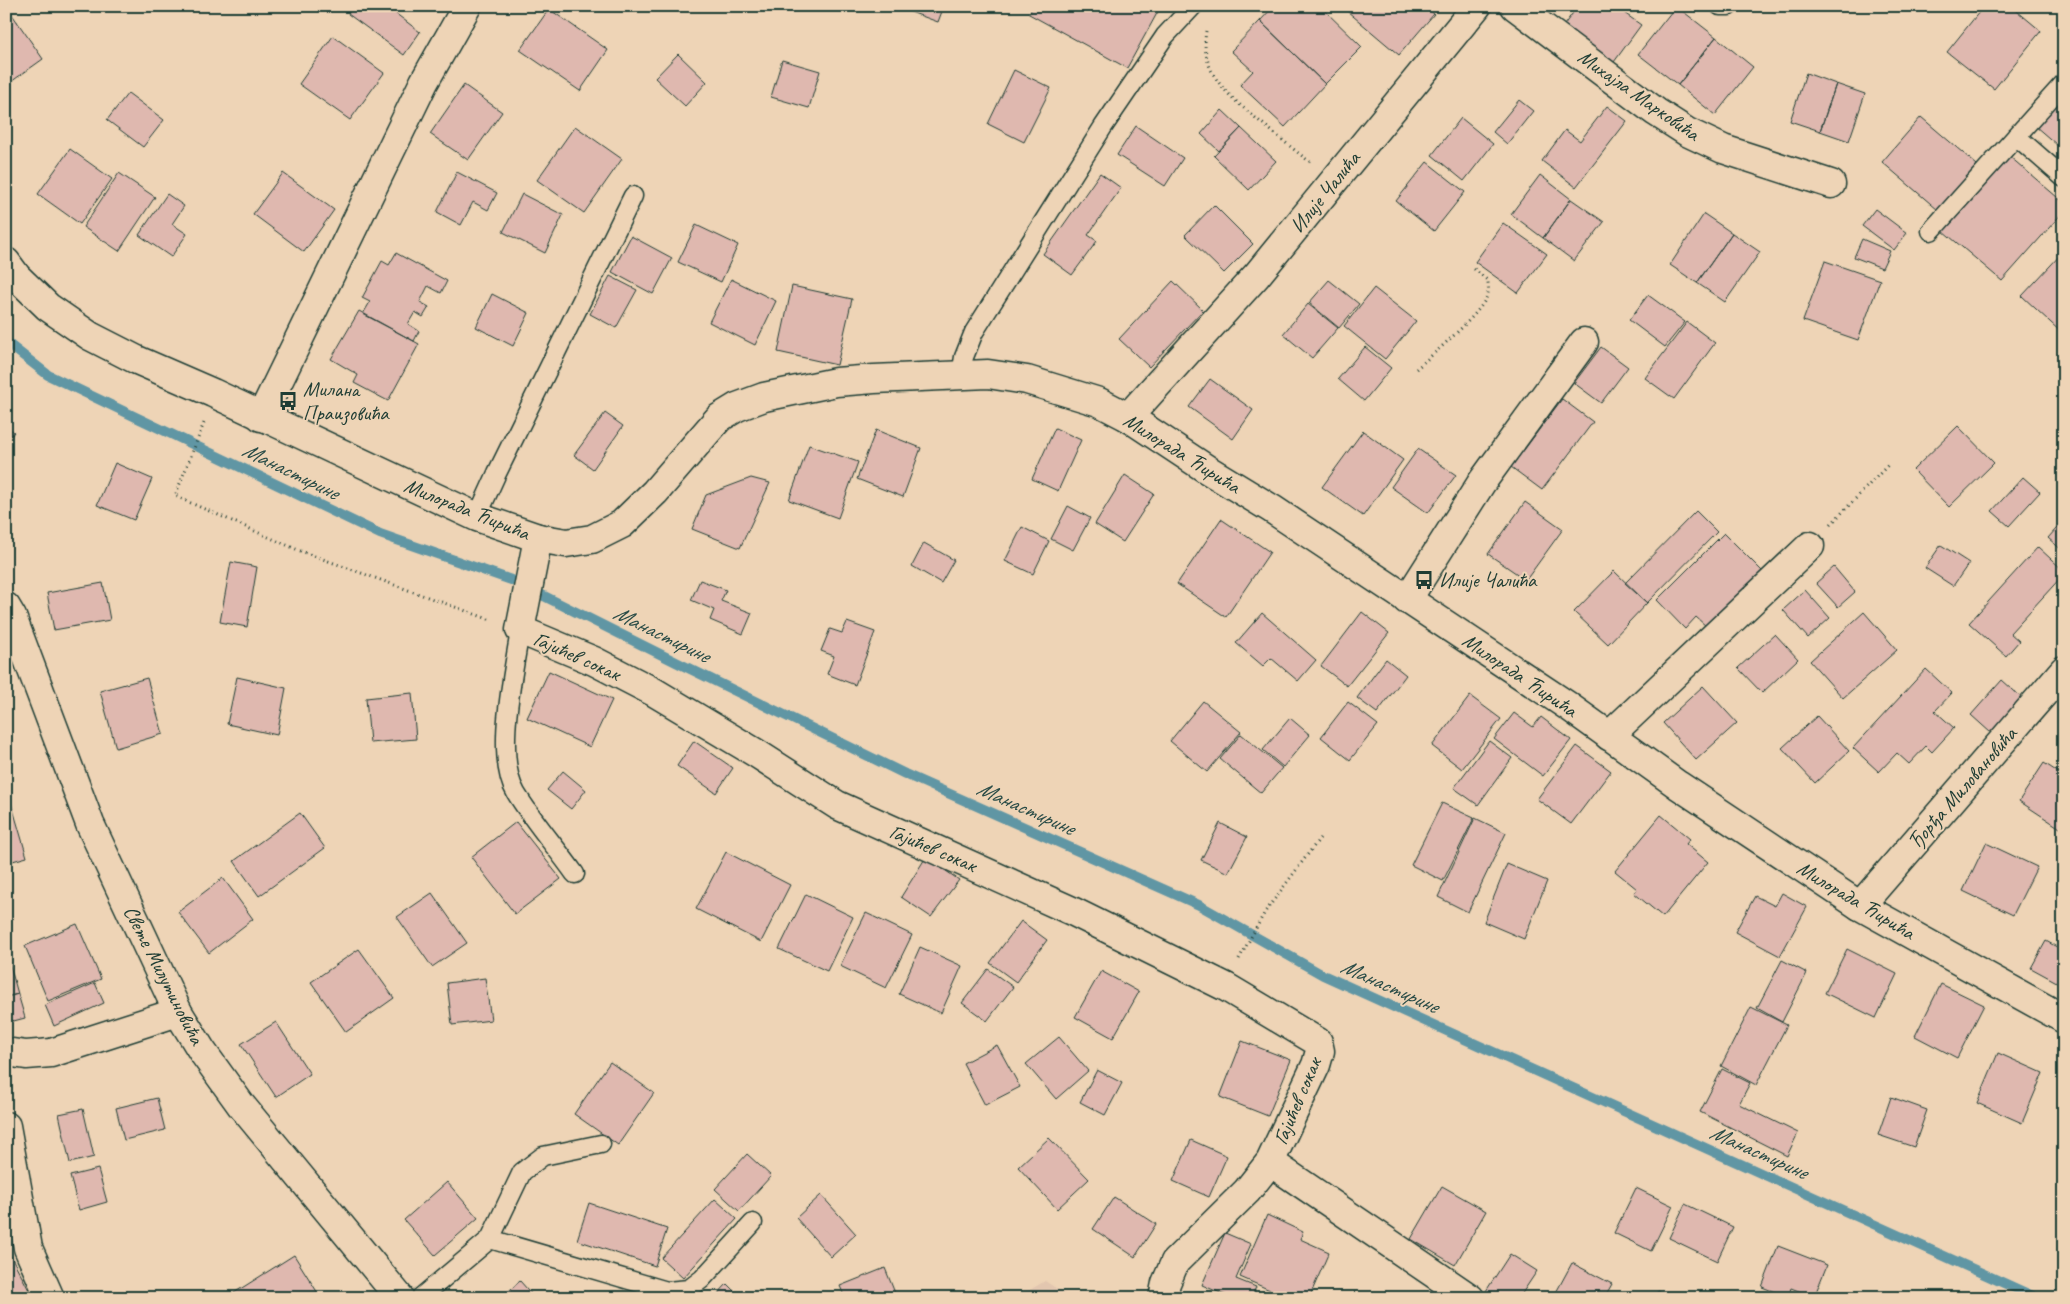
<svg xmlns="http://www.w3.org/2000/svg" width="2070" height="1304" viewBox="0 0 2070 1304" font-family="Caveat,sans-serif">
<style>
.built{fill:#e2c6af}
.lines{fill:none;stroke-linecap:round;stroke-linejoin:round}
.stream{stroke:#6096a4;stroke-width:10}
.building{fill:#dfb8af;stroke:#1f3d34}
.lane-casing{stroke:#1f3d34;stroke-width:21}
.street-casing{stroke:#1f3d34;stroke-width:31}
.secondary-casing{stroke:#1f3d34;stroke-width:31}
.path{stroke:#1f3d34;stroke-width:3;stroke-dasharray:1 4;stroke-linecap:butt}
.lane{stroke:#eed4b6;stroke-width:18}
.street{stroke:#eed4b6;stroke-width:28}
.secondary{stroke:#eed4b6;stroke-width:28}
.labels{text-anchor:middle;stroke-width:4;stroke-linejoin:round;paint-order:stroke}
.street-label{font-size:21px;fill:#1f3d34;stroke:#eed4b6}
.poi-label{font-size:21px;fill:#1f3d34;stroke:#eed4b6;text-anchor:start}
.water-label{font-size:22px;font-style:italic;fill:#2a4c47;stroke:#eed4b6}
</style>
<rect width="100%" height="100%" fill="#eed4b6"/>
<filter id="ink" filterUnits="userSpaceOnUse"><feTurbulence type="fractalNoise" baseFrequency=".02" numOctaves="2"/><feDisplacementMap in="SourceGraphic" scale="10" xChannelSelector="R" yChannelSelector="G"/><feConvolveMatrix kernelMatrix="1 2 1 2 8 2 1 2 1" color-interpolation-filters="sRGB"/></filter>
<g filter="url(#ink)">
<path class="built" d="M 1045,1281 L 1071,1298 L 1016,1298 Z"/>
<g class="lines">
<path class="stream" d="M 6,342 L 48,375 L 380,534 L 514,581 L 676,662 L 905,774 L 1199,905 L 1323,975 L 2037,1298"/>
</g>
<path class="building" d="M 354,6 L 400,6 L 395,13 L 420,32 L 404,55 L 348,14 Z
M 894,6 L 944,6 L 938,22 Z
M 1033,6 L 1161,6 L 1127,68 L 1029,14 Z
M 1274,6 L 1320,6 L 1362,47 L 1325,84 L 1260,21 Z
M 1351,6 L 1425,6 L 1434,14 L 1399,55 L 1347,11 Z
M 1578,6 L 1623,6 L 1620,10 L 1641,25 L 1614,62 L 1564,25 Z
M 1676,6 L 1716,37 L 1678,85 L 1638,54 Z
M 1984,6 L 2011,6 L 2041,31 L 1994,89 L 1947,52 Z
M 549,9 L 608,50 L 580,91 L 520,50 Z
M 11,13 L 43,59 L 8,84 L 6,82 L 6,16 Z
M 1260,21 L 1325,84 L 1285,127 L 1240,85 L 1253,71 L 1231,51 Z
M 333,36 L 384,73 L 350,120 L 299,84 Z
M 1716,37 L 1753,67 L 1715,115 L 1678,85 Z
M 678,54 L 707,82 L 685,106 L 655,78 Z
M 782,60 L 820,71 L 809,108 L 771,97 Z
M 1014,70 L 1051,88 L 1024,142 L 988,124 Z
M 1806,73 L 1836,84 L 1820,131 L 1790,121 Z
M 1836,84 L 1865,94 L 1849,141 L 1820,131 Z
M 464,85 L 502,112 L 468,160 L 430,134 Z
M 128,93 L 164,120 L 143,147 L 107,120 Z
M 2064,93 L 2064,151 L 2035,126 Z
M 1519,100 L 1533,111 L 1507,144 L 1493,132 Z
M 1607,106 L 1627,121 L 1576,187 L 1542,161 L 1565,130 L 1580,141 Z
M 1222,110 L 1241,128 L 1219,151 L 1201,134 Z
M 1921,117 L 1977,165 L 1938,210 L 1882,162 Z
M 1461,118 L 1493,144 L 1464,181 L 1432,155 Z
M 575,126 L 622,159 L 584,213 L 537,180 Z
M 1136,126 L 1183,158 L 1165,186 L 1117,155 Z
M 1241,128 L 1276,161 L 1249,190 L 1214,156 Z
M 70,149 L 112,179 L 80,224 L 38,194 Z
M 2009,156 L 2064,203 L 2064,211 L 2002,281 L 1943,231 Z
M 1427,162 L 1465,192 L 1434,231 L 1396,201 Z
M 457,172 L 497,193 L 488,210 L 473,202 L 461,225 L 437,212 Z
M 119,173 L 155,197 L 119,251 L 83,227 Z
M 283,173 L 334,210 L 304,252 L 253,214 Z
M 1100,173 L 1121,188 L 1088,235 L 1097,241 L 1072,275 L 1043,254 Z
M 1540,175 L 1571,199 L 1543,238 L 1511,214 Z
M 167,194 L 184,206 L 172,224 L 187,234 L 171,257 L 139,235 Z
M 522,194 L 563,215 L 545,253 L 503,232 Z
M 1571,199 L 1604,222 L 1574,261 L 1543,238 Z
M 1214,205 L 1253,244 L 1224,273 L 1185,235 Z
M 1875,209 L 1907,233 L 1894,250 L 1862,226 Z
M 1704,214 L 1732,233 L 1697,283 L 1670,265 Z
M 1503,223 L 1547,254 L 1518,293 L 1475,262 Z
M 696,225 L 738,245 L 721,282 L 678,262 Z
M 1732,233 L 1760,252 L 1725,302 L 1697,283 Z
M 631,236 L 672,258 L 653,294 L 612,272 Z
M 1862,239 L 1890,251 L 1882,268 L 1854,257 Z
M 2064,251 L 2064,335 L 2022,296 Z
M 396,253 L 447,281 L 441,293 L 428,286 L 420,302 L 429,307 L 423,317 L 415,312 L 408,324 L 419,331 L 414,341 L 363,314 L 370,302 L 362,298 L 382,261 L 389,265 Z
M 1825,261 L 1880,280 L 1858,340 L 1803,321 Z
M 610,276 L 637,290 L 616,328 L 590,314 Z
M 731,279 L 776,301 L 755,345 L 709,322 Z
M 1329,280 L 1359,304 L 1339,328 L 1309,303 Z
M 1173,281 L 1203,310 L 1149,367 L 1119,339 Z
M 792,286 L 852,299 L 837,365 L 778,352 Z
M 1374,288 L 1416,321 L 1385,359 L 1344,326 Z
M 492,294 L 529,313 L 513,346 L 476,327 Z
M 1648,295 L 1685,322 L 1665,347 L 1629,320 Z
M 1308,304 L 1338,328 L 1312,358 L 1283,334 Z
M 359,311 L 419,344 L 388,401 L 354,383 L 358,375 L 331,359 Z
M 1687,322 L 1715,343 L 1674,399 L 1645,378 Z
M 1365,347 L 1391,368 L 1364,401 L 1338,379 Z
M 1601,347 L 1628,367 L 1601,403 L 1574,383 Z
M 1210,379 L 1253,410 L 1233,439 L 1189,407 Z
M 1562,399 L 1593,422 L 1542,490 L 1511,467 Z
M 605,413 L 623,426 L 593,469 L 574,455 Z
M 6,426 L 14,432 L 6,442 Z
M 1958,426 L 1994,463 L 1949,507 L 1913,470 Z
M 1055,428 L 1081,440 L 1058,491 L 1032,479 Z
M 876,430 L 921,448 L 903,497 L 857,479 Z
M 1363,431 L 1403,460 L 1363,516 L 1322,487 Z
M 809,445 L 858,462 L 838,518 L 789,500 Z
M 1418,449 L 1456,475 L 1428,513 L 1391,487 Z
M 115,463 L 152,479 L 134,520 L 97,505 Z
M 1125,475 L 1154,494 L 1123,542 L 1095,524 Z
M 2023,477 L 2040,492 L 2009,526 L 1992,511 Z
M 751,478 L 770,483 L 740,548 L 692,529 L 706,495 Z
M 1525,502 L 1563,529 L 1526,580 L 1488,554 Z
M 1068,506 L 1090,518 L 1073,550 L 1051,539 Z
M 1696,511 L 1717,532 L 1647,603 L 1625,583 Z
M 1221,519 L 1270,552 L 1226,617 L 1177,584 Z
M 2064,520 L 2064,552 L 2048,538 Z
M 1022,527 L 1049,541 L 1033,574 L 1005,561 Z
M 1724,533 L 1763,572 L 1707,627 L 1696,617 L 1685,629 L 1657,600 Z
M 924,543 L 954,560 L 941,583 L 912,566 Z
M 1941,545 L 1969,563 L 1953,586 L 1925,568 Z
M 2038,547 L 2064,571 L 2064,574 L 2010,633 L 2019,641 L 2006,656 L 1969,623 Z
M 231,562 L 257,567 L 247,627 L 220,622 Z
M 1834,567 L 1855,592 L 1838,607 L 1816,583 Z
M 1614,571 L 1647,603 L 1608,644 L 1574,612 Z
M 700,580 L 726,590 L 721,601 L 752,613 L 743,634 L 710,620 L 714,610 L 691,600 Z
M 103,583 L 110,620 L 54,630 L 47,593 Z
M 1805,590 L 1830,618 L 1808,638 L 1783,610 Z
M 1362,612 L 1389,633 L 1347,686 L 1321,666 Z
M 1864,612 L 1897,650 L 1843,698 L 1810,661 Z
M 1262,613 L 1316,660 L 1298,681 L 1271,658 L 1263,666 L 1236,643 Z
M 847,622 L 875,632 L 855,685 L 827,674 L 834,656 L 821,651 L 830,629 L 842,633 Z
M 1775,634 L 1798,659 L 1762,693 L 1738,668 Z
M 1386,659 L 1406,675 L 1377,713 L 1357,698 Z
M 1926,669 L 1952,693 L 1935,711 L 1954,728 L 1932,752 L 1926,746 L 1909,764 L 1897,753 L 1879,772 L 1853,748 Z
M 549,671 L 612,700 L 590,747 L 527,718 Z
M 237,677 L 286,688 L 277,735 L 227,724 Z
M 147,678 L 163,734 L 116,748 L 100,691 Z
M 2002,680 L 2022,698 L 1991,733 L 1971,715 Z
M 1703,686 L 1737,723 L 1696,760 L 1663,723 Z
M 412,693 L 416,739 L 370,743 L 366,698 Z
M 1470,696 L 1501,719 L 1462,769 L 1432,746 Z
M 1203,701 L 1241,732 L 1207,772 L 1170,741 Z
M 1348,702 L 1378,725 L 1350,760 L 1321,737 Z
M 1514,713 L 1533,727 L 1541,717 L 1571,740 L 1543,776 L 1494,739 Z
M 1817,716 L 1849,751 L 1815,783 L 1782,748 Z
M 1290,718 L 1310,735 L 1283,767 L 1263,750 Z
M 1241,734 L 1282,768 L 1261,793 L 1220,759 Z
M 694,741 L 733,768 L 716,793 L 677,766 Z
M 1489,741 L 1512,758 L 1478,805 L 1454,788 Z
M 1577,746 L 1611,771 L 1571,824 L 1537,799 Z
M 2044,763 L 2064,776 L 2063,830 L 2019,801 Z
M 563,771 L 586,790 L 571,809 L 547,790 Z
M 10,799 L 27,857 L 9,862 L 6,852 L 6,800 Z
M 1442,803 L 1474,818 L 1443,881 L 1411,865 Z
M 300,813 L 325,848 L 259,896 L 234,861 Z
M 1661,815 L 1690,839 L 1686,844 L 1708,862 L 1663,917 L 1634,893 L 1637,889 L 1615,871 Z
M 1475,818 L 1506,833 L 1468,912 L 1438,897 Z
M 516,822 L 561,879 L 515,914 L 471,857 Z
M 1220,823 L 1247,837 L 1228,873 L 1201,860 Z
M 1986,843 L 2037,867 L 2013,915 L 1963,891 Z
M 726,852 L 790,885 L 761,942 L 696,909 Z
M 926,857 L 959,880 L 931,917 L 901,897 Z
M 1507,864 L 1547,881 L 1524,939 L 1484,922 Z
M 223,878 L 253,919 L 209,953 L 178,912 Z
M 432,893 L 467,943 L 432,967 L 397,917 Z
M 1782,893 L 1807,907 L 1780,956 L 1735,932 L 1755,896 L 1775,906 Z
M 806,894 L 853,917 L 827,971 L 779,949 Z
M 866,913 L 912,935 L 886,988 L 840,966 Z
M 1021,921 L 1047,940 L 1016,982 L 990,963 Z
M 77,924 L 101,979 L 48,1001 L 25,946 Z
M 2046,941 L 2064,951 L 2064,986 L 2031,968 Z
M 920,947 L 962,966 L 941,1013 L 899,994 Z
M 359,949 L 394,998 L 346,1032 L 311,982 Z
M 1847,949 L 1897,974 L 1876,1018 L 1825,993 Z
M 6,951 L 18,994 L 6,997 Z
M 1782,960 L 1807,973 L 1782,1022 L 1757,1008 Z
M 988,969 L 1013,987 L 987,1021 L 962,1003 Z
M 1101,971 L 1139,992 L 1113,1038 L 1075,1017 Z
M 485,978 L 491,1020 L 452,1025 L 447,983 Z
M 95,983 L 104,1003 L 54,1026 L 45,1005 Z
M 1941,984 L 1984,1005 L 1957,1058 L 1915,1036 Z
M 18,994 L 25,1018 L 6,1023 L 6,997 Z
M 1751,1007 L 1787,1025 L 1756,1085 L 1721,1066 Z
M 276,1022 L 310,1074 L 276,1097 L 241,1044 Z
M 1059,1037 L 1088,1071 L 1056,1099 L 1026,1064 Z
M 1242,1041 L 1291,1060 L 1268,1116 L 1220,1097 Z
M 997,1045 L 1020,1087 L 985,1105 L 963,1063 Z
M 1998,1053 L 2043,1073 L 2022,1123 L 1977,1103 Z
M 610,1062 L 654,1093 L 618,1145 L 574,1114 Z
M 1722,1069 L 1750,1083 L 1739,1104 L 1798,1133 L 1787,1156 L 1700,1112 Z
M 1097,1070 L 1122,1083 L 1105,1115 L 1080,1102 Z
M 1891,1097 L 1927,1110 L 1914,1147 L 1878,1135 Z
M 157,1098 L 165,1130 L 124,1140 L 116,1108 Z
M 83,1109 L 94,1157 L 70,1163 L 59,1114 Z
M 1049,1138 L 1089,1179 L 1057,1209 L 1018,1167 Z
M 1191,1140 L 1227,1156 L 1209,1197 L 1173,1181 Z
M 747,1154 L 771,1176 L 739,1211 L 715,1189 Z
M 98,1169 L 107,1202 L 79,1210 L 70,1176 Z
M 447,1182 L 478,1218 L 435,1255 L 404,1220 Z
M 1442,1186 L 1486,1211 L 1455,1265 L 1411,1239 Z
M 1636,1188 L 1673,1206 L 1651,1251 L 1614,1233 Z
M 821,1195 L 856,1234 L 831,1257 L 796,1218 Z
M 1114,1197 L 1156,1224 L 1135,1257 L 1093,1229 Z
M 715,1199 L 737,1219 L 683,1278 L 661,1258 Z
M 589,1203 L 667,1229 L 655,1266 L 577,1240 Z
M 1685,1204 L 1733,1227 L 1717,1261 L 1669,1238 Z
M 1267,1215 L 1303,1232 L 1300,1239 L 1329,1252 L 1309,1298 L 1267,1298 L 1270,1290 L 1240,1277 Z
M 1225,1233 L 1251,1244 L 1236,1279 L 1256,1287 L 1251,1298 L 1232,1298 L 1202,1285 Z
M 1778,1246 L 1827,1265 L 1814,1297 L 1791,1288 L 1788,1297 L 1762,1287 Z
M 6,1247 L 29,1290 L 15,1298 L 6,1298 Z
M 1510,1254 L 1537,1271 L 1519,1298 L 1496,1298 L 1486,1291 Z
M 294,1255 L 321,1298 L 226,1298 Z
M 1572,1263 L 1612,1284 L 1604,1298 L 1553,1298 Z
M 885,1268 L 897,1298 L 845,1298 L 840,1286 Z
M 520,1281 L 535,1298 L 501,1298 Z
M 727,1284 L 741,1298 L 714,1298 Z
M 1658,1291 L 1671,1298 L 1655,1298 Z"/>
<g class="lines">
<g class="lane-casing">
<path id="lane" d="M 1720,6 L 1729,6
M 2016,136 L 2064,178
M 1931,231 L 2064,83
M 961,375 L 964,357 L 974,332 L 1103,127 L 1165,36 L 1193,6
M 477,517 L 497,473 L 633,196
M 520,630 C 514,672 494,756 516,793 C 533,821 556,847 575,874
M 490,1239 L 667,1291 L 689,1289 L 702,1279 L 753,1223
M 420,1298 L 490,1239 L 522,1172 L 543,1156 L 601,1144"/>
</g>
<g class="street-casing">
<path id="street" d="M 1515,6 L 1656,112 L 1687,132 L 1723,149 L 1831,184
M 261,417 L 424,82 L 467,6
M 1128,417 L 1257,275 L 1477,6
M 538,538 L 520,630 L 594,661 L 654,692 L 756,753 L 837,805 L 1072,911 L 1226,987 L 1318,1042 L 1320,1051 L 1316,1065 L 1270,1162 L 1247,1191 L 1175,1262 L 1166,1283 L 1163,1298
M 1407,600 L 1482,482 L 1584,342
M 1609,736 L 1810,546
M 1860,906 L 2064,670
M 6,1052 L 26,1055 L 51,1053 L 178,1012
M 6,1126 L 28,1248 L 50,1298
M 1270,1162 L 1470,1298"/>
</g>
<g class="secondary-casing">
<path id="secondary" d="M 6,262 L 17,277 L 48,307 L 90,336 L 137,360 L 213,393 L 477,517 L 538,538 L 566,543 L 592,539 L 622,524 L 655,492 L 719,418 L 737,407 L 764,397 L 836,382 L 874,379 L 988,374 L 1027,380 L 1099,402 L 1128,417 L 1208,470 L 1272,509 L 1568,706 L 1678,785 L 1860,906 L 2064,1019
M 6,607 L 12,617 L 90,824 L 178,1012 L 202,1051 L 241,1105 L 400,1298"/>
</g>
<path class="path" d="M 1206,31 C 1199,76 1233,99 1263,124 C 1279,137 1294,150 1310,162
M 1416,369 C 1432,355 1484,312 1488,293 C 1489,289 1488,285 1488,281 L 1472,267
M 204,423 L 175,496 L 298,550 L 491,620
M 1831,524 L 1890,463
M 1239,959 L 1265,912 L 1320,838"/>
<use href="#lane" class="lane"/>
<use href="#street" class="street"/>
<use href="#secondary" class="secondary"/>
</g>
</g>
<defs>
<g id="bus-bare" transform="scale(1.5)"><path d="M-5-6H5V4H4V6H2V4H-2V6H-4V4H-5ZM-3.5-4V0h7V-4ZM-3.5 1.2v1.5H-2V1.2ZM2 1.2v1.5H3.5V1.2Z" fill="#1f3d34" stroke="#eed4b6" stroke-width="2.5" paint-order="stroke"/></g>
</defs>
<g fill-rule="evenodd">
<use href="#bus-bare" x="288" y="401"/>
<use href="#bus-bare" x="1424" y="580"/>
</g>
<g class="labels">
<g class="street-label">
<text transform="translate(1639 95) rotate(35)" y="7">Михајла Марковића</text>
<text transform="translate(1325 192) rotate(-51)" y="7">Илије Чалића</text>
<text transform="translate(1182 453) rotate(32)" y="7">Милорада Ћирића</text>
<text transform="translate(467 509) rotate(22)" y="7">Милорада Ћирића</text>
<text transform="translate(577 656) rotate(24)" y="7">Гајићев сокак</text>
<text transform="translate(1520 675) rotate(34)" y="7">Милорада Ћирића</text>
<text transform="translate(1962 788) rotate(-49)" y="7">Ђорђа Миловановића</text>
<text transform="translate(933 848) rotate(23)" y="7">Гајићев сокак</text>
<text transform="translate(1856 900) rotate(31)" y="7">Милорада Ћирића</text>
<text transform="translate(164 975) rotate(63)" y="7">Свете Милутиновића</text>
<text transform="translate(1297 1101) rotate(-67)" y="7">Гајићев сокак</text>
</g>
<g class="poi-label">
<text x="303" y="396">Милана<tspan x="303" dy="24">Праизовића</tspan></text>
<text x="1439" y="587">Илије Чалића</text>
</g>
<g class="water-label">
<text transform="translate(291 470) rotate(26)" y="8">Манастирине</text>
<text transform="translate(662 633) rotate(26)" y="8">Манастирине</text>
<text transform="translate(1026 807) rotate(24)" y="8">Манастирине</text>
<text transform="translate(1390 985) rotate(24)" y="8">Манастирине</text>
<text transform="translate(1759 1151) rotate(24)" y="8">Манастирине</text>
</g>
</g>
<rect width="2070" height="1304" fill="none" stroke="#eed4b6" stroke-width="25"/>
<rect x="12" y="12" width="2045" height="1279" fill="none" stroke="#1f3d34" stroke-width="2" filter="url(#ink)"/>
</svg>
